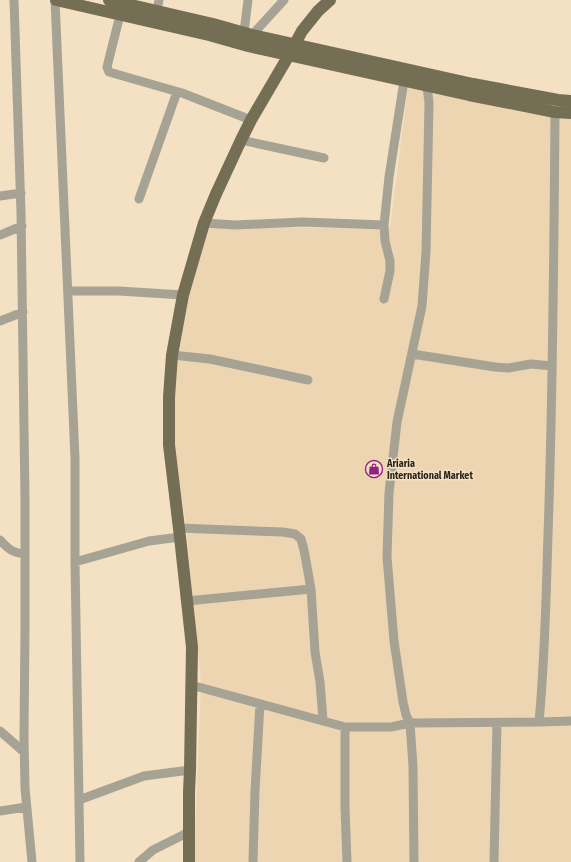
<svg xmlns="http://www.w3.org/2000/svg" width="571" height="862" viewBox="0 0 571 862" font-family="'Fira Sans Condensed',sans-serif">
<style>
.built{fill:#edd5b1}
.lines{fill:none;stroke-linecap:round;stroke-linejoin:round}
.minor{stroke:#a6a395;stroke-width:9}
.major{stroke:#736e54;stroke-width:12}
.labels{text-anchor:middle;stroke-width:3;stroke-linejoin:round;paint-order:stroke}
.poi-label{font-size:10px;font-weight:bold;fill:#2b2419;stroke:#f4e0c2;text-anchor:start}
</style>
<rect width="100%" height="100%" fill="#f4e0c2"/>
<path class="built" d="M 409,79 L 571,108 L 571,862 L 194,862 L 201,683 L 186,526 L 169,412 L 178,322 L 207,226 L 390,229 Z"/>
<g class="lines">
<path class="minor" d="M 14,0 L 21,213 L 25,499 L 25,627 L 24,738 L 25,788 L 32,862
M 55,0 L 75,458 L 75,562 L 80,862
M 157,11 L 159,0
M 120,15 L 107,67 L 109,72 L 182,93 L 251,120
M 244,32 L 248,0
M 252,35 L 284,0
M 241,140 L 324,158
M 0,196 L 21,193
M 139,199 L 177,92
M 204,223 L 235,225 L 303,222 L 384,225
M 0,235 L 22,226
M 68,291 L 119,291 L 183,295
M 384,299 L 390,271 L 390,261 L 385,241 L 384,225 L 389,177 L 404,81
M 0,321 L 23,312
M 412,354 L 495,367 L 508,368 L 531,364 L 552,366
M 172,355 L 210,359 L 308,380
M 179,528 L 283,532 L 295,534 L 301,539 L 304,550 L 311,589 L 315,652 L 320,682 L 323,720
M 0,540 C 8,549 13,553 25,554
M 75,562 L 149,541 L 180,537
M 187,601 L 311,589
M 191,685 L 345,727 L 391,727 L 410,723 L 539,722 L 571,721
M 539,722 C 545,660 546,598 548,535 C 553,394 554,253 555,112
M 345,727 L 345,808 L 347,862
M 0,731 L 24,752
M 79,800 L 144,776 L 190,770
M 0,811 L 26,807
M 139,862 L 153,850 L 189,832
M 253,862 L 255,791 L 260,704
M 414,862 L 413,766 L 410,723 L 406,715 L 403,702 L 394,641 L 387,557 L 389,493 L 397,422 L 422,306 L 426,252 L 429,103 L 427,86
M 494,862 L 497,723"/>
<path class="major" d="M 56,0 L 209,35 L 248,46 L 469,95 L 555,112 L 571,113
M 109,0 L 213,24 L 252,35 L 473,84 L 558,100 L 571,101
M 189,862 L 189,792 L 190,770 L 192,647 L 180,537 L 169,445 L 169,397 L 172,355 L 183,295 L 204,223 L 216,194 L 241,140 L 251,120 L 289,55 L 302,31 L 318,11 L 330,0"/>
</g>
<defs>
<g id="shop-ring" transform="scale(0.9)"><circle r="9.5" fill="#f4e0c2" stroke="#932181" stroke-width="1.5"/><path d="M-5-2.5h2.3a2.7 3.5 0 0 1 5.4 0H5L5.5 6h-11ZM-1.5-2.5h3a1.5 2.3 0 0 0-3 0Z" fill="#932181"/></g>
</defs>
<g fill-rule="evenodd">
<use href="#shop-ring" x="374" y="469"/>
</g>
<g class="labels">
<g class="poi-label">
<text x="387" y="467">Ariaria<tspan x="387" dy="12">International Market</tspan></text>
</g>
</g>
</svg>
